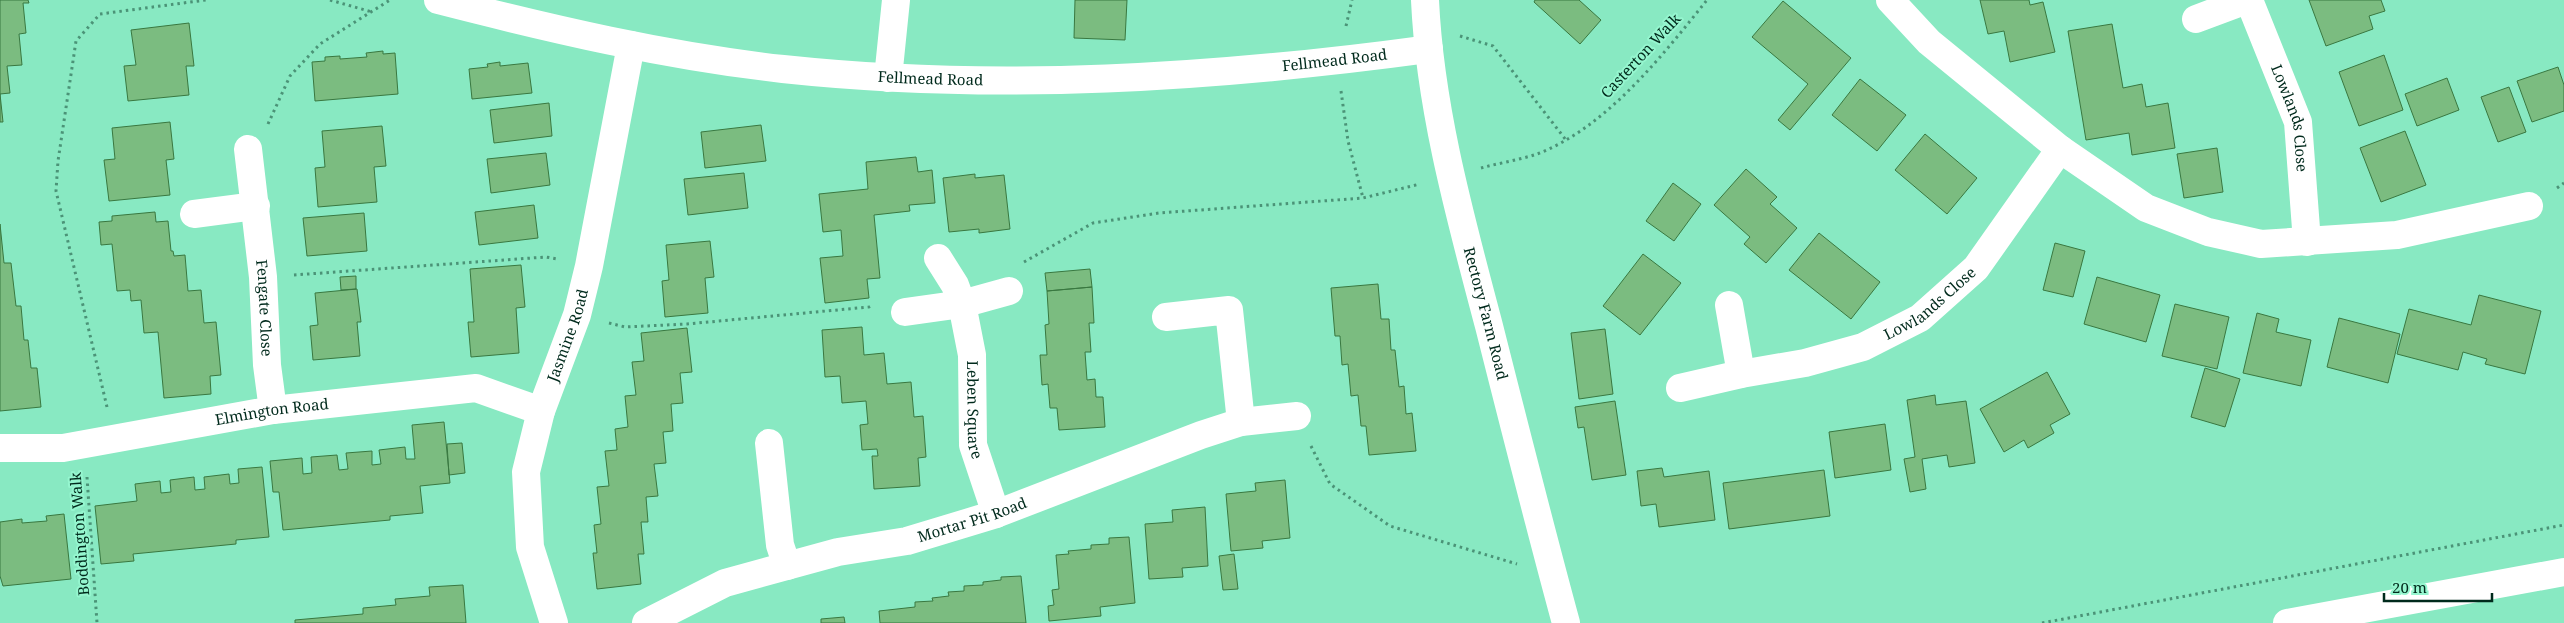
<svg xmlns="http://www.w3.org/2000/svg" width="2564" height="623" viewBox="0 0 2564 623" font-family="'Noto Serif',serif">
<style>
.building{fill:#7bbc80;stroke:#397840}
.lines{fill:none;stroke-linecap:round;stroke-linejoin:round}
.path{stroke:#4b9377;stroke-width:3;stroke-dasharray:2.5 4;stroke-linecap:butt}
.minor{stroke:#fff;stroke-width:28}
.major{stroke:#fff;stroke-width:28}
.labels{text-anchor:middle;stroke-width:4;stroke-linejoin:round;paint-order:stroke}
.street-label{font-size:15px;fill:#002a1c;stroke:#95f6cf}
</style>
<rect width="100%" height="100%" fill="#88e9c2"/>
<path class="building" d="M 0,0 L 28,0 L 29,3 L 23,3 L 26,33 L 19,34 L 22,65 L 7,66 L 10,93 L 0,94 L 3,122 L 0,122 Z
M 1075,0 L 1127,0 L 1125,40 L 1074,38 Z
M 1535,0 L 1579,0 L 1601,20 L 1580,44 L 1534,2 Z
M 1980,0 L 2029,0 L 2030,5 L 2043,2 L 2055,52 L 2010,62 L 2004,31 L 1988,34 Z
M 2309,0 L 2381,0 L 2385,11 L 2369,16 L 2373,29 L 2326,46 Z
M 1783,1 L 1851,58 L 1790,130 L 1778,120 L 1808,84 L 1752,37 Z
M 189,23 L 194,66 L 186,66 L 189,95 L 128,101 L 124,66 L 136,65 L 131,30 Z
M 2112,24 L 2123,88 L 2142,84 L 2146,107 L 2168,103 L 2175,148 L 2132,155 L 2129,133 L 2086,140 L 2068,31 Z
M 383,51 L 383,54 L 395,53 L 398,94 L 315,101 L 312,62 L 325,61 L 325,57 L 340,56 L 340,59 L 367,57 L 366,53 Z
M 2384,55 L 2403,110 L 2359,126 L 2339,72 Z
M 500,62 L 500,66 L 528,63 L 532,93 L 472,99 L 469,69 L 488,67 L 487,64 Z
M 2558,67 L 2564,85 L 2564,111 L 2532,122 L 2517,81 Z
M 2447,78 L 2459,110 L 2417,126 L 2405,94 Z
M 1860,79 L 1906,115 L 1877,151 L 1832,115 Z
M 2509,87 L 2526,132 L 2498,142 L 2481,97 Z
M 549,103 L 552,136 L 494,143 L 490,110 Z
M 170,122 L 174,159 L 166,160 L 170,195 L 109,201 L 104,160 L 115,159 L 112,128 Z
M 761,125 L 766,161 L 705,168 L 701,132 Z
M 382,126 L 386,166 L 374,167 L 377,202 L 318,207 L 315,168 L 325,167 L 322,131 Z
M 2405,131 L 2426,185 L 2381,202 L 2360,148 Z
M 1925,134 L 1977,178 L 1947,214 L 1895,170 Z
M 2217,148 L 2223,192 L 2184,198 L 2177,154 Z
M 546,153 L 550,185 L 491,193 L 487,159 Z
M 916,157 L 918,172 L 932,170 L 935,203 L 909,205 L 910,211 L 874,215 L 880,278 L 867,279 L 869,298 L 825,303 L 820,258 L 843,256 L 841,230 L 823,232 L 819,194 L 868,189 L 866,162 Z
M 1746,169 L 1777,197 L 1770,204 L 1797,228 L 1766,263 L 1744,244 L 1750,237 L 1714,205 Z
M 744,173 L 748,208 L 688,215 L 684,179 Z
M 975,174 L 975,178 L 1004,175 L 1010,229 L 979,233 L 979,229 L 949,232 L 943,178 Z
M 1673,183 L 1701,204 L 1674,241 L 1646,221 Z
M 534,205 L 538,238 L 479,245 L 475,212 Z
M 155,212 L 156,222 L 168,221 L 171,251 L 173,251 L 174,256 L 185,255 L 188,291 L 201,290 L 204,323 L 216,322 L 221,375 L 210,376 L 211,394 L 164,398 L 158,332 L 144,333 L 141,300 L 131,301 L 130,290 L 117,291 L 112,244 L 101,245 L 99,222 L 112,221 L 112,216 Z
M 364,213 L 367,251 L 307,256 L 303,218 Z
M 0,224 L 4,263 L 11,263 L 16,306 L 21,306 L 24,340 L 28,340 L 31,368 L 37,368 L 41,407 L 0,411 Z
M 1819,233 L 1880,282 L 1851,319 L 1789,270 Z
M 710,241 L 714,277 L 705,278 L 708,313 L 665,317 L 662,281 L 669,280 L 666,245 Z
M 2055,243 L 2085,251 L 2073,297 L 2043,290 Z
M 1643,254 L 1681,283 L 1640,335 L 1603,306 Z
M 521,265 L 525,307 L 516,308 L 519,353 L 471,357 L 468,322 L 474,322 L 470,269 Z
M 1090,269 L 1092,287 L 1047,291 L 1045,273 Z
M 356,276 L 356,289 L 341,290 L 340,277 Z
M 2097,277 L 2160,295 L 2146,342 L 2084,324 Z
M 1378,284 L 1381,319 L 1389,319 L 1391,350 L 1395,350 L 1399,387 L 1404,386 L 1406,414 L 1412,413 L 1416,451 L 1369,455 L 1366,426 L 1361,426 L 1358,395 L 1351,396 L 1348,364 L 1342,365 L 1340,336 L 1335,336 L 1331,288 Z
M 1092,287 L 1094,323 L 1089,323 L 1091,352 L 1085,352 L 1087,380 L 1095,379 L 1096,397 L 1103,397 L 1105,427 L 1059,430 L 1057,408 L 1050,408 L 1048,384 L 1042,385 L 1040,355 L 1047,355 L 1045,325 L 1049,324 L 1047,291 Z
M 357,289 L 361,322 L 357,322 L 360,356 L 313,360 L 310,326 L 318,325 L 315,293 Z
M 2479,295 L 2541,311 L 2525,374 L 2485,364 L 2487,359 L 2463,352 L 2458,370 L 2397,354 L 2409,309 L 2471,325 Z
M 2175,304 L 2229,317 L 2217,369 L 2162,356 Z
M 2257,313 L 2279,319 L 2276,332 L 2311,340 L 2301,386 L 2243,373 Z
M 2339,318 L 2400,334 L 2388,383 L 2327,367 Z
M 862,327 L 864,355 L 884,353 L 887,384 L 911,382 L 914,417 L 923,416 L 926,457 L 918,458 L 920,486 L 874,489 L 872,456 L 878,456 L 877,449 L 862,450 L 860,425 L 868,424 L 866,401 L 842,403 L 840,376 L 825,377 L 822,330 Z
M 687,328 L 692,372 L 680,373 L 683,403 L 671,404 L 673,431 L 663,432 L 666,463 L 654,464 L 658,496 L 646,497 L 648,522 L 641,522 L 644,554 L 638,554 L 641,584 L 597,589 L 593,553 L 597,553 L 594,525 L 601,524 L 597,487 L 609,486 L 605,451 L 617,450 L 615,429 L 628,427 L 625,396 L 636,395 L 632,362 L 644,361 L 641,333 Z
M 1605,329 L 1613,394 L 1579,399 L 1571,333 Z
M 2205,368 L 2240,379 L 2225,427 L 2191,417 Z
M 2047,372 L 2070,414 L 2050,425 L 2054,433 L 2028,448 L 2024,440 L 2004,452 L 1980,409 Z
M 1935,395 L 1936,405 L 1966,401 L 1975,463 L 1949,467 L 1947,455 L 1922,459 L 1926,489 L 1910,492 L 1904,459 L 1915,457 L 1907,400 Z
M 1615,401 L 1626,475 L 1592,480 L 1584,427 L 1578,428 L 1575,407 Z
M 444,422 L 450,483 L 420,486 L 423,513 L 390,516 L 390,520 L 283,530 L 279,492 L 273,492 L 270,461 L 302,458 L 303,474 L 312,473 L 311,457 L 337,455 L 339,470 L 348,469 L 346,453 L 372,451 L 372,465 L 381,464 L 379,450 L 405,447 L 406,459 L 415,459 L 412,425 Z
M 1885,424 L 1891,470 L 1835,478 L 1829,432 Z
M 462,443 L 465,473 L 449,475 L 447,444 Z
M 262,467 L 269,537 L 236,540 L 236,544 L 133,554 L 134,561 L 101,564 L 95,506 L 137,501 L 135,484 L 160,481 L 161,493 L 171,492 L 170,480 L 194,477 L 195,490 L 205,489 L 204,477 L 229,474 L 230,484 L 239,483 L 238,469 Z
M 1662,468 L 1664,477 L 1709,471 L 1715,520 L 1659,527 L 1656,504 L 1641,506 L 1637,471 Z
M 1824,470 L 1830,516 L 1729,529 L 1723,483 Z
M 1285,480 L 1290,538 L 1262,541 L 1263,548 L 1231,551 L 1226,494 L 1256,491 L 1255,483 Z
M 1205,507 L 1208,566 L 1182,568 L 1183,577 L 1149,579 L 1145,524 L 1173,522 L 1172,510 Z
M 64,514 L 71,579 L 3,586 L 0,576 L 0,522 L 22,519 L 22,523 L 47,521 L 46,516 Z
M 1129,537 L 1135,603 L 1100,607 L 1101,616 L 1049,621 L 1048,606 L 1054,605 L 1052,590 L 1059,589 L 1056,555 L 1069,554 L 1068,551 L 1091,549 L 1091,545 L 1109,544 L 1109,538 Z
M 1234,554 L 1238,589 L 1223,590 L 1219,556 Z
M 1021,576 L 1026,623 L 880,623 L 879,611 L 915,607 L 915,602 L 933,601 L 932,598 L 949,596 L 948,592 L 964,591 L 964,586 L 983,585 L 983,582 L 1001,580 L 1001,577 Z
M 463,585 L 466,623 L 295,623 L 295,620 L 363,614 L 363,608 L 396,605 L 395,599 L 430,596 L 429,587 Z
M 844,617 L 845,623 L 821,623 L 821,619 Z"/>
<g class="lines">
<path class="path" d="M 330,0 L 372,12
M 1346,26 L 1352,0
M 1460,36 L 1493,46 L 1566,140
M 1341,91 L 1348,141 L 1363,198
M 268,124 L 290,76 L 320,44 L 390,0
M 1481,168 C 1499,163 1519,160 1537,154 C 1606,128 1662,56 1707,0
M 2557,188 L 2564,183
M 1024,262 L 1093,223 L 1159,213 L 1363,198 L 1420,184
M 294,275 L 546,257 L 557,259
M 609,323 L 625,327 L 687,324 L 869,307 L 873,305
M 107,407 L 56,191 L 58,161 L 76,41 L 100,14 L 206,0
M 1311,446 L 1330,484 L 1390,526 L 1517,564
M 87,477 L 97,623
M 2042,623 L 2564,525"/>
<g class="minor">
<path id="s1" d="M 438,0 C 551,29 666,56 783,69 C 998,92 1215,78 1429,49"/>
<path id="s2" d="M 1425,0 C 1430,110 1461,220 1489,326 C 1514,425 1539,524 1566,623"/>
<path d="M 1890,0 L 1929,42 L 2060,149 L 2146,208 L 2208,232 L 2261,244 L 2397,235 L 2529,206"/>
<path id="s3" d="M 2249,0 L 2298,122 L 2307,242"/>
<path d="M 2196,19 L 2247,0"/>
<path d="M 888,78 L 896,0"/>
<path id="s4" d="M 248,149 L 263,277 L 267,365 L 273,410"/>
<path d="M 194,214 L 256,206"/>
<path id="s5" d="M 938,258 L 955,285 L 962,304 L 972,355 L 973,445 L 996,514"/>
<path d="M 1729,305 L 1741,374"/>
<path d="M 905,312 L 962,304 L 1009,291"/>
<path d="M 1166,317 L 1229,310 L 1241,422"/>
<path id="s6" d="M 1680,388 L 1741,374 L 1805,363 L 1863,347 L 1920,318 L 1976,268 L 2060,149"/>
<path d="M 769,443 L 780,545 L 787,566"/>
<path id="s7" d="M 0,448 L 63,448 L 273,410 L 476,388 L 541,411"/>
<path id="s8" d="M 554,623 L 530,547 L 526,472 L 541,411 L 577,315 L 589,266 L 631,45"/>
<path id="s9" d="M 646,623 L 725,583 L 838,552 L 907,541 L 996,514 L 1201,435 L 1241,422 L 1297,416"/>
</g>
<path class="major" d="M 2287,623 L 2564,572"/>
</g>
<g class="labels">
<g class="street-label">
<text transform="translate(1641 56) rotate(-47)" y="5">Casterton Walk</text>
<text dy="5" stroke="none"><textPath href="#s1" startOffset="905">Fellmead Road</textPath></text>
<text dy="5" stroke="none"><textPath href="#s1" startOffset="500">Fellmead Road</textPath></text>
<text dy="5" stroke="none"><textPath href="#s3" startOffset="126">Lowlands Close</textPath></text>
<text dy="5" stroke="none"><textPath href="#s6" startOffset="268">Lowlands Close</textPath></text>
<text dy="5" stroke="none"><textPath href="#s4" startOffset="160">Fengate Close</textPath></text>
<text dy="5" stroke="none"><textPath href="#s2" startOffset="320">Rectory Farm Road</textPath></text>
<text dy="5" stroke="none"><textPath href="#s8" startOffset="298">Jasmine Road</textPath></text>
<text dy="5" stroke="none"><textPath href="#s5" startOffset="159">Leben Square</textPath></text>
<text dy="5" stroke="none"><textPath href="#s7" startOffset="275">Elmington Road</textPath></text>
<text dy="5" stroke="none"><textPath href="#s9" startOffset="344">Mortar Pit Road</textPath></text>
<text transform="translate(80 534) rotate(-94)" y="5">Boddington Walk</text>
</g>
</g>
<path d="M2384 593v8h108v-8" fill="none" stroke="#002a1c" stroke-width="2.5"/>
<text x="2392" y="593" font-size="15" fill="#002a1c" stroke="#95f6cf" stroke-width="4" paint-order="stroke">20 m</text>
</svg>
